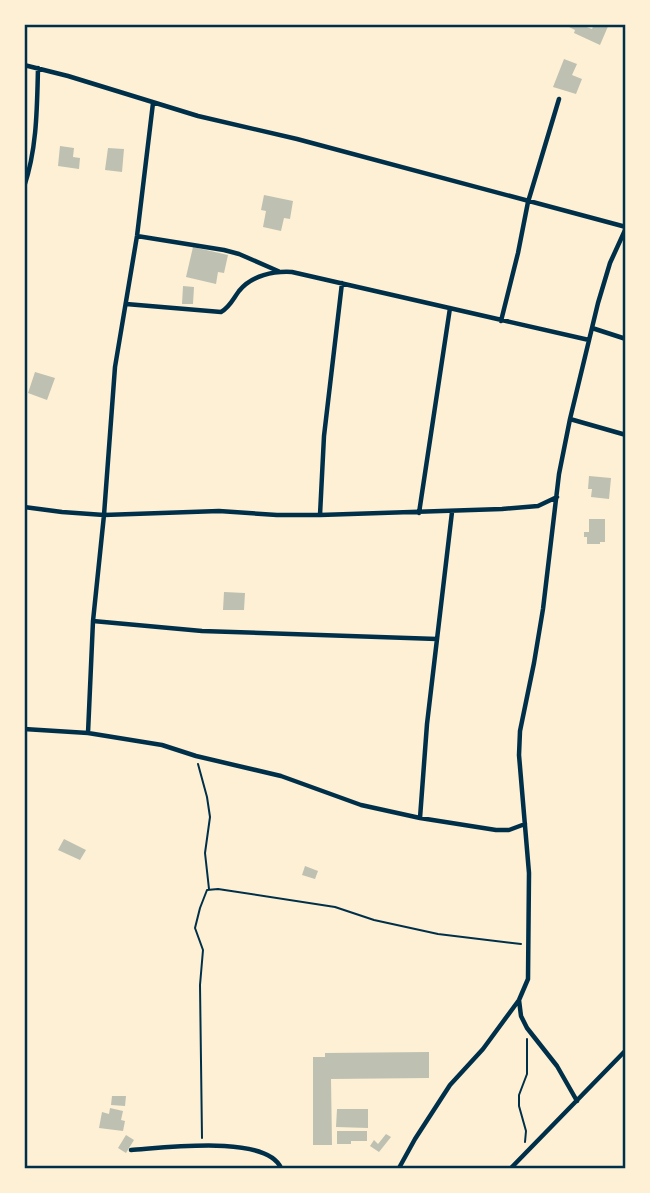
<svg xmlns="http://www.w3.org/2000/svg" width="650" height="1193" viewBox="0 0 650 1193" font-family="'Archivo Narrow',sans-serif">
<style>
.building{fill:#bec0b2}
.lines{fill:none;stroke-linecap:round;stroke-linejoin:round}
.path{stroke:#003049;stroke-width:2}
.minor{stroke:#003049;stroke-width:4.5}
.neatline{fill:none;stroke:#003049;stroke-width:2.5}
</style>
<rect width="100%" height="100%" fill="#fdf0d5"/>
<path class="building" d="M 570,24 L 584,24 L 584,26 L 592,29 L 594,24 L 609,24 L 600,45 L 574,33 L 575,30 L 569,27 Z
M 564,59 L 577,64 L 572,75 L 582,79 L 576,94 L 553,87 Z
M 60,146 L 74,148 L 73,157 L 80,158 L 79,169 L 58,166 Z
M 108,148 L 124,149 L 122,172 L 105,170 Z
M 264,195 L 293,201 L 290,219 L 284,218 L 281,231 L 263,227 L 266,211 L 261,210 Z
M 193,247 L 228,255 L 224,273 L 218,272 L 216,284 L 186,277 Z
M 183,286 L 194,287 L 193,304 L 182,304 Z
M 35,372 L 55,378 L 47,400 L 28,393 Z
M 589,476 L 611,478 L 609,499 L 591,497 L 592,489 L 588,489 Z
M 589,519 L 605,519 L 605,542 L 600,542 L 600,544 L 587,544 L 587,537 L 584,537 L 584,532 L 589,532 Z
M 224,592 L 245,593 L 244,610 L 223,610 Z
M 64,839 L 86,850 L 80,860 L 58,850 Z
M 305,866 L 318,871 L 315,879 L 302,875 Z
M 429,1052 L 429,1078 L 331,1079 L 332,1145 L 313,1145 L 313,1057 L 325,1057 L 325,1053 Z
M 112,1096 L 126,1096 L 125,1106 L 111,1105 Z
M 110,1108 L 123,1111 L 121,1120 L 125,1121 L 123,1131 L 99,1128 L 102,1112 L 109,1114 Z
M 337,1109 L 368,1109 L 368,1128 L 336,1127 Z
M 337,1131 L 367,1131 L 367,1141 L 351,1141 L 351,1144 L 337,1144 Z
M 386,1134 L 391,1137 L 379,1152 L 370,1146 L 374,1140 L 378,1144 Z
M 126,1135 L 134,1140 L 126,1153 L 118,1148 Z"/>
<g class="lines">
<path class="path" d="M 198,764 L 207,797 L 210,817 L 205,853 L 209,889
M 202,1138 L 200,985 L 203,950 L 195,928 L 200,908 L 207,890 L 218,889 L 335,907 L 374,920 L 438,934 L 521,944
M 525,1142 L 526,1131 L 519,1106 L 519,1095 L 527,1074 L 527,1039"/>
<path class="minor" d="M 24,65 L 68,76 L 198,116 L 297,139 L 626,227
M 24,187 C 37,149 37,108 38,68
M 137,236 L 224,250 L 239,254 L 278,271
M 126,304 L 221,312 C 230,307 233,299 239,291 C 252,275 274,271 292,272 L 589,340
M 501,321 L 518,253 L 528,202 L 559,99
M 592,328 L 626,339
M 570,419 L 626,435
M 24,507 L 62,512 L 104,515 L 219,511 L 277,515 L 320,515 L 502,509 L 538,506 L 557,497
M 419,513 L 450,308
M 320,515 L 324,436 L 342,283
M 93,621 L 202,631 L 437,639
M 24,729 L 88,733 L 162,745 L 196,756 L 281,776 L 361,805 L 420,818 L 496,830 L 509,830 L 525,824
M 88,733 L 93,621 L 104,515 L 115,367 L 137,236 L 153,103
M 420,818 L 427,724 L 452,512
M 519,1000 L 521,1016 L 527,1028 L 557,1066 L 577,1101
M 131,1150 C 163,1148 266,1134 281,1168
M 399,1168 L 415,1139 L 450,1085 L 483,1049 L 519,1000 L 528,979 L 529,873 L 519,755 L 520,731 L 534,663 L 543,609 L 559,474 L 570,419 L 598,303 L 610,263 L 626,228
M 511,1168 L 626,1050"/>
</g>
<rect width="650" height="1193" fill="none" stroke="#fdf0d5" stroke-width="52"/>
<rect x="26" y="26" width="598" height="1141" class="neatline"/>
</svg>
